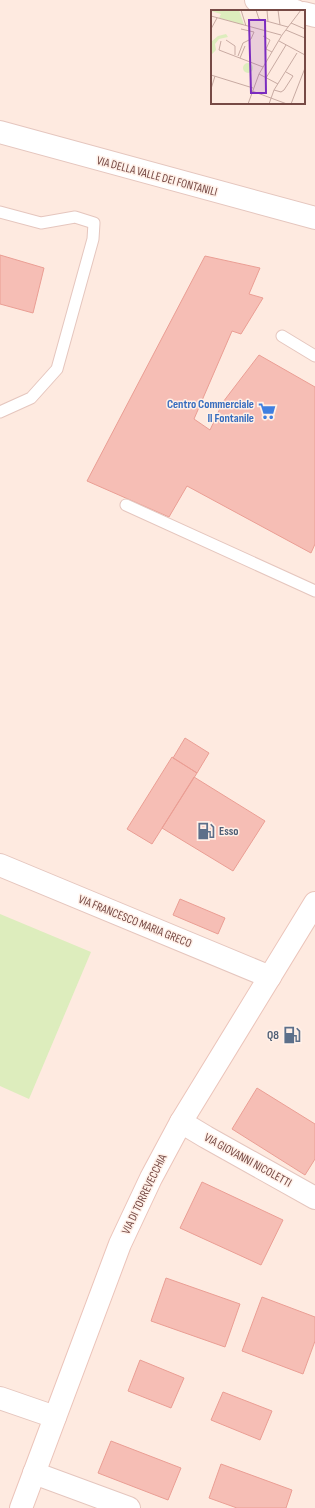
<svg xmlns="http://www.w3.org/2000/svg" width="315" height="1508" viewBox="0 0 315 1508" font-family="'Sofia Sans Condensed',sans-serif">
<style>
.green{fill:#ddedbd}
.building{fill:#f6beb5;stroke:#ea9e94}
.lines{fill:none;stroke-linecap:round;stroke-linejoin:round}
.service-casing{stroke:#e5c6be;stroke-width:13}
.minor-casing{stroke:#e5c6be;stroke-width:24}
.tertiary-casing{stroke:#e5c6be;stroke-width:24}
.secondary-casing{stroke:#ebc4ba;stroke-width:24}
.service{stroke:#fff;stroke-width:11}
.minor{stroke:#fff;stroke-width:22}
.tertiary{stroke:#fff;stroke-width:22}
.secondary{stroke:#fff;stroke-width:22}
.labels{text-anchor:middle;stroke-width:3;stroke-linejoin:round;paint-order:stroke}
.street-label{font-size:12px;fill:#774a45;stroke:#fff0e8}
.shop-label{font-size:12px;font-weight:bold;fill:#366cbe;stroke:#fff0e8;text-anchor:end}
.service-label{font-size:12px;font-weight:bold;fill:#4e5e75;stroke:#fff0e8;text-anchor:start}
.inset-road{fill:none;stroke:#c8aaa2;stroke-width:1}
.view{fill:#7b2cbf;fill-opacity:0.15;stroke:#7b2cbf;stroke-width:2}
.inset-edge{fill:none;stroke:#774a45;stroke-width:2}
</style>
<rect width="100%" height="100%" fill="#feeae0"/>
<path class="green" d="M 0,914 L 91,952 L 29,1099 L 0,1086 Z"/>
<path class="building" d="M 0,255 L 44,268 L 33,313 L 0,304 Z
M 205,256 L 260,268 L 249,294 L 263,298 L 241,334 L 232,331 L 194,419 L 210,430 L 223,402 L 259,355 L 315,387 L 315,544 L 311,553 L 187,486 L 169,517 L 87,481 Z
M 185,738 L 209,753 L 197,773 L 173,758 Z
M 172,757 L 197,773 L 152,844 L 127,829 Z
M 194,777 L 265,821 L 233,871 L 162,828 Z
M 180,899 L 225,918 L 218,934 L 173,915 Z
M 257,1088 L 315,1124 L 315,1159 L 305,1175 L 232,1129 Z
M 202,1182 L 283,1220 L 261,1265 L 180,1228 Z
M 166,1278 L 240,1304 L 225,1347 L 151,1321 Z
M 262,1297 L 315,1317 L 315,1341 L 303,1374 L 242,1351 Z
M 140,1360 L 184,1378 L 171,1408 L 128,1391 Z
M 223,1392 L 272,1411 L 260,1440 L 211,1420 Z
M 111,1441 L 181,1468 L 168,1500 L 98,1473 Z
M 221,1464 L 292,1490 L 286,1508 L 237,1508 L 209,1498 Z"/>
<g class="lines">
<g class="service-casing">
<path id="service" d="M 0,212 L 41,223 L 75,217 L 94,223 L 93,239 L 57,369 L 31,398 L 0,412
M 282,336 L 315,356
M 126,505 L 315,591"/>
</g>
<g class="minor-casing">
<path id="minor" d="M 256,0 L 296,11
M 304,13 L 315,16
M 0,865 L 270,977
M 181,1122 L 206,1137 L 315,1198
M 0,1398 L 55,1417
M 34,1473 L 129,1508"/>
</g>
<g class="tertiary-casing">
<path id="tertiary" d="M 0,132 L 315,218"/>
</g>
<g class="secondary-casing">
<path id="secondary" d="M 21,1508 L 120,1244 L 151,1178 L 181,1122 L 315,903"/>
</g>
<use href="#service" class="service"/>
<use href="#minor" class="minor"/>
<use href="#tertiary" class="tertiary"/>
<use href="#secondary" class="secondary"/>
</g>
<defs>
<g id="supermarket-bare" transform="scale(1.38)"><path d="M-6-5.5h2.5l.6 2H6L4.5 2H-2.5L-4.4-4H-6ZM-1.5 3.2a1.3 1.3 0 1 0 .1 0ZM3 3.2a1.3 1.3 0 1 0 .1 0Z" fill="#3f7fe0" stroke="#fff0e8" stroke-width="2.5" paint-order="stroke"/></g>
<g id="fuel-bare" transform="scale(1.38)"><path d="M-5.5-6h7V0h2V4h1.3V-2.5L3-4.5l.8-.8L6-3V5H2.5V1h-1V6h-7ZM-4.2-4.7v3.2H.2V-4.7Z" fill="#5c6f8a" stroke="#fff0e8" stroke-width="2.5" paint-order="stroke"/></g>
</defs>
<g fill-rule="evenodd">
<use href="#supermarket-bare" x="267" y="411"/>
<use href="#fuel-bare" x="206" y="831"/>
<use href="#fuel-bare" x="292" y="1035"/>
</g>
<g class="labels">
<g class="street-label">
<text transform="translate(157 176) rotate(15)" y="4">VIA DELLA VALLE DEI FONTANILI</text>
<text transform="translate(135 921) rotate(22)" y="4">VIA FRANCESCO MARIA GRECO</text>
<text transform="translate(248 1160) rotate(29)" y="4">VIA GIOVANNI NICOLETTI</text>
<text transform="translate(144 1194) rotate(-64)" y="4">VIA DI TORREVECCHIA</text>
</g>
<g class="shop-label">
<text x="254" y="408">Centro Commerciale<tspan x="254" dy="14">Il Fontanile</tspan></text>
</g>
<g class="service-label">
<text x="219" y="835">Esso</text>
<text x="279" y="1039" text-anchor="end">Q8</text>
</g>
</g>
<g transform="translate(211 10)">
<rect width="94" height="94" fill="#feeae0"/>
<path d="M 28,0 L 33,15 L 8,8 L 10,4 L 0,1 ZM 15,24 L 17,27 L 8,29 L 4,34 L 5,40 L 0,45 L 0,32 L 7,26 ZM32 58a5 5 0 1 1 10 0a5 5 0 1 1-10 0Z" fill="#ddedbd"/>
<path class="inset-road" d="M 30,0 L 35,16M 45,0 L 48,9 L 77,17M 56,0 L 57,12M 67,0 L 69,15M 0,6 L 70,25M 80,13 L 94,19M 0,19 L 6,8M 75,20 L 94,28M 52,26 L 59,30 L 55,39 L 61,42M 15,30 L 24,36 L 24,45M 10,31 L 8,40 L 52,57M 68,31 L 94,45M 27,46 L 32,33 L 40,29 L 43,22 L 30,19M 29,48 L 34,36M 48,64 L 67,74M 0,65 L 42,78M 55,68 L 75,35M 0,79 L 4,66M 63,80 L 70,82 L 73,80 L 82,66 L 75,62M 41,81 L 76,94M 37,94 L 48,64 L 71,25 L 90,0M 58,94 L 63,80 L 86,43M 80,94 L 94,58"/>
<path class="view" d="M 38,10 L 54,10 L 55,83 L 40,83 Z"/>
<rect width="94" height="94" class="inset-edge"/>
</g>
</svg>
